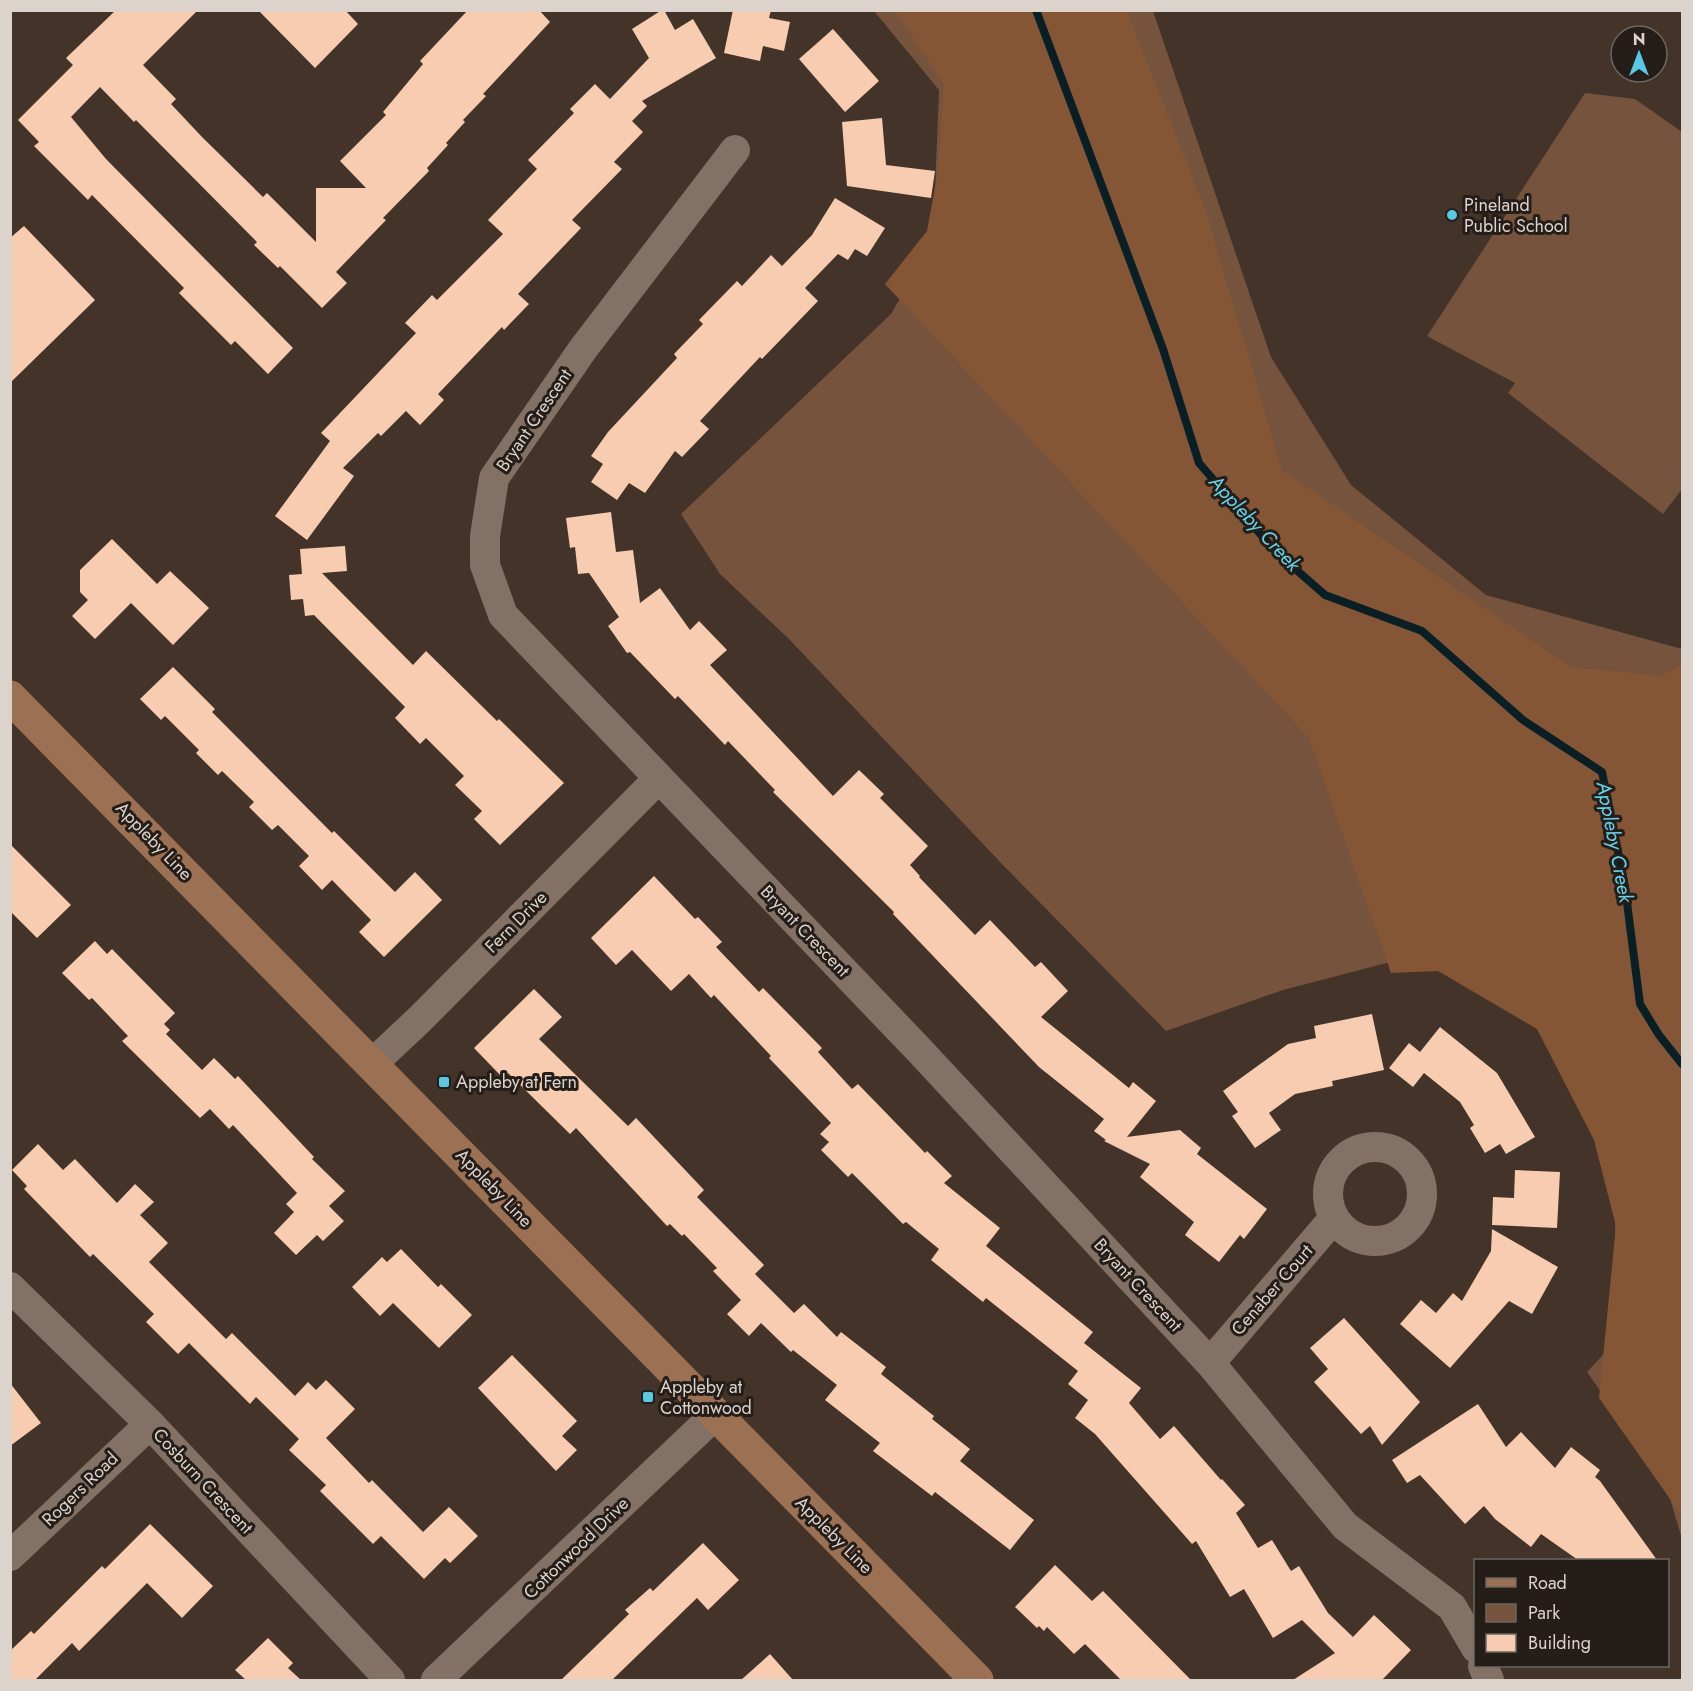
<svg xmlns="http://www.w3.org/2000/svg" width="1693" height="1691" viewBox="0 0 1693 1691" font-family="Jost,sans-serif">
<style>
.green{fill:#76533d}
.forest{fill:#855636}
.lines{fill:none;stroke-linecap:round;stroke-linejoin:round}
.stream{stroke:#082025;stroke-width:8}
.building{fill:#f8ccb0}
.minor{stroke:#837165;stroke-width:30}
.major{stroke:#9c7053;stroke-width:33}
.poi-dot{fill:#57c9e2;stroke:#241d18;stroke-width:2}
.labels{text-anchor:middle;stroke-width:6;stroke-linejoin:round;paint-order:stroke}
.poi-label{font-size:18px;fill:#ddd3cd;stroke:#241d18;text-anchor:start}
.street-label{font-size:18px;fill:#ddd3cd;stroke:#241d18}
.water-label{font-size:20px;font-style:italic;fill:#62d3ed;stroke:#241d18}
</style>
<rect width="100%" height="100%" fill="#433329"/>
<path class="green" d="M 874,11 L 1153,11 L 1271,357 L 1351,485 L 1486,595 L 1682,649 L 1682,1539 L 1666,1485 L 1587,1372 L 1614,1343 L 1616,1125 L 1494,935 L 1283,990 L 1166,1031 L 1001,863 L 789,639 L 720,574 L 681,514 L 891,314 L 933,241 L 939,90 Z
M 1585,93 L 1635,99 L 1682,132 L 1682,489 L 1663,514 L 1508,393 L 1515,383 L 1427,336 Z"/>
<path class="forest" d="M 895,11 L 1127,11 L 1205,209 L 1282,470 L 1571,667 L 1661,676 L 1682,664 L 1682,1516 L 1599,1398 L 1616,1226 L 1594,1140 L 1537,1029 L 1438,971 L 1391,973 L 1309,738 L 885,284 L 927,231 L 938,171 L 944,84 Z"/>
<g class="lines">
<path class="stream" d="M 1036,10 L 1163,349 L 1199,463 L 1276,552 L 1325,595 L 1422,631 L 1523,720 L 1602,772 L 1625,887 L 1640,1004 L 1659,1035 L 1682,1064"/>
</g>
<path class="building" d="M 116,10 L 198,10 L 143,65 L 176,99 L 171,104 L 202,137 L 263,197 L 267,193 L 316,242 L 316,188 L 366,188 L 340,161 L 386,115 L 383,112 L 423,64 L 420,61 L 468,10 L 539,10 L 550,22 L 483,94 L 486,96 L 463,120 L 465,122 L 446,143 L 448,145 L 427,168 L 429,171 L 383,218 L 386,220 L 336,272 L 347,283 L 322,308 L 280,266 L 278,268 L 254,245 L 257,242 L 136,120 L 134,122 L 100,87 L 71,117 L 106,159 L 293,348 L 268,374 L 235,341 L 231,345 L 179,293 L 184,288 L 92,195 L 88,200 L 34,146 L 39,142 L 18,120 L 73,65 L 66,58 Z
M 258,10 L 345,10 L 358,24 L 315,68 Z
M 662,10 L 664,10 L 675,30 L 693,19 L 716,58 L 642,101 L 647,106 L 632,121 L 643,132 L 614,162 L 622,169 L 572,220 L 581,228 L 518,294 L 529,304 L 504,330 L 502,327 L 438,394 L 444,400 L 420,425 L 406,411 L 381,436 L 378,433 L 343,468 L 354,476 L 307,540 L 275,516 L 330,441 L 321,433 L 416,333 L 405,323 L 432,295 L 437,300 L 503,234 L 488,220 L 537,169 L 528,160 L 574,113 L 570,109 L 595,84 L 610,99 L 649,58 L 632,29 Z
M 733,10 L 771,10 L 769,18 L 790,22 L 784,51 L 763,46 L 760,61 L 724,53 Z
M 833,29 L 879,81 L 845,112 L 799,59 Z
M 882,118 L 886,165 L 935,171 L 931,198 L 847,186 L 842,122 Z
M 835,198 L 885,228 L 867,256 L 855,249 L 848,260 L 838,254 L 805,288 L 818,301 L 762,359 L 760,357 L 700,421 L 709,429 L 682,457 L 675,451 L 645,493 L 629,483 L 617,500 L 591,482 L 603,464 L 591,456 L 608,432 L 677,358 L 674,354 L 703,324 L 699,320 L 737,281 L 742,286 L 771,255 L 782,266 L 812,235 Z
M 24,226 L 95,300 L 10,383 L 10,238 Z
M 611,512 L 616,552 L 633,550 L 640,603 L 660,588 L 690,630 L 699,621 L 727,650 L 710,665 L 833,796 L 859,770 L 884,794 L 880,798 L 928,846 L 910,865 L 920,876 L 919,877 L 975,935 L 990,920 L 1035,967 L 1041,962 L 1068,991 L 1041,1017 L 1129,1088 L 1133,1082 L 1156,1101 L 1127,1137 L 1180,1130 L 1201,1148 L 1197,1154 L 1267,1209 L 1244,1239 L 1240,1235 L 1219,1262 L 1185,1235 L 1194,1222 L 1140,1177 L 1150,1164 L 1104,1141 L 1106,1140 L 1094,1131 L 1104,1119 L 1039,1067 L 893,914 L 894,912 L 773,792 L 775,790 L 728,741 L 725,745 L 678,696 L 675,699 L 630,652 L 627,653 L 608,626 L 619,617 L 589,573 L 578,574 L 575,547 L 570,548 L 566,518 Z
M 112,539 L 157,584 L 170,571 L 209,608 L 173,645 L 131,603 L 95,639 L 72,616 L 88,600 L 80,592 L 80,570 Z
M 345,546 L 347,571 L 322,573 L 413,665 L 426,651 L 497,721 L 499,719 L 564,783 L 500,845 L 474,819 L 482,811 L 455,785 L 464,776 L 426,738 L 420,744 L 395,718 L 405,707 L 314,615 L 305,616 L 303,599 L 291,600 L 289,575 L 302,574 L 300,549 Z
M 173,667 L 215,709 L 212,712 L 332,833 L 334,831 L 395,892 L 415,872 L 442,900 L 384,957 L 359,932 L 371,920 L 332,880 L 322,890 L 299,866 L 309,856 L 278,825 L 272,830 L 249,807 L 254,802 L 222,771 L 218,775 L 196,753 L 199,750 L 165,716 L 161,720 L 140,699 Z
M 10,844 L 71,905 L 37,938 L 10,911 Z
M 654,876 L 695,919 L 698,917 L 722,942 L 716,947 L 759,992 L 763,988 L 822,1048 L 818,1052 L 852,1089 L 858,1084 L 925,1153 L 927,1151 L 952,1176 L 944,1183 L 1000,1228 L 986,1246 L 1093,1332 L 1084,1343 L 1141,1388 L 1129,1403 L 1160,1439 L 1174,1426 L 1221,1480 L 1222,1479 L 1245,1505 L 1236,1513 L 1258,1548 L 1272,1540 L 1291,1571 L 1299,1566 L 1328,1613 L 1353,1637 L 1374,1615 L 1411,1650 L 1382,1680 L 1293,1680 L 1335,1653 L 1302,1620 L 1273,1638 L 1244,1589 L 1230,1597 L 1196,1541 L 1192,1544 L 1095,1434 L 1075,1418 L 1088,1400 L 1068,1384 L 1078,1371 L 986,1298 L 983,1302 L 931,1260 L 939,1249 L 906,1222 L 903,1224 L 852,1173 L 848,1177 L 821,1150 L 829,1142 L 820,1134 L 831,1123 L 769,1058 L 771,1056 L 714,995 L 711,998 L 689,974 L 671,991 L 632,950 L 616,965 L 591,938 Z
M 95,941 L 107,954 L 112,949 L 175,1013 L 164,1024 L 170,1030 L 166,1034 L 202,1070 L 214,1058 L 235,1079 L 238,1076 L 314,1157 L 312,1159 L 345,1191 L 329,1206 L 344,1221 L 323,1241 L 317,1235 L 296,1255 L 274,1233 L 294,1212 L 286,1204 L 297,1193 L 233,1125 L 229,1129 L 210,1109 L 200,1118 L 122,1041 L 128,1036 L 92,998 L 89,1000 L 62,973 Z
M 534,989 L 562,1017 L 539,1039 L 628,1126 L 636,1118 L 704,1190 L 697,1197 L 764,1265 L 755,1274 L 794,1313 L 804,1304 L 837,1337 L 841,1332 L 886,1367 L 881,1374 L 934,1416 L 932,1419 L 970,1449 L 960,1461 L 1034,1520 L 1010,1550 L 935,1492 L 932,1496 L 873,1451 L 880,1443 L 825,1400 L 837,1385 L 793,1350 L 791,1352 L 761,1323 L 749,1336 L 727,1314 L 741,1300 L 713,1271 L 717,1268 L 684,1234 L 682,1236 L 670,1224 L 667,1226 L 576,1128 L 570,1134 L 508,1073 L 503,1078 L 474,1048 Z
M 1372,1014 L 1384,1070 L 1332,1081 L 1333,1086 L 1295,1094 L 1269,1113 L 1281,1130 L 1255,1148 L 1232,1116 L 1238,1112 L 1223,1091 L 1288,1044 L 1316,1038 L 1314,1026 Z
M 1440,1027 L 1497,1073 L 1535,1137 L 1506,1154 L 1500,1144 L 1485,1153 L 1470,1128 L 1474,1125 L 1460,1102 L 1424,1073 L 1413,1087 L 1389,1068 L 1409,1043 L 1420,1052 Z
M 38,1144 L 63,1170 L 75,1159 L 117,1203 L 135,1184 L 154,1202 L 140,1215 L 168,1243 L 149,1262 L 226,1339 L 232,1333 L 295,1396 L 308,1382 L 316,1390 L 326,1380 L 355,1409 L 326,1438 L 369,1483 L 372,1480 L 423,1532 L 449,1507 L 478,1536 L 450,1563 L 445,1558 L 424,1579 L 381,1536 L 373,1544 L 320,1491 L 326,1485 L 289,1450 L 299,1439 L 256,1397 L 250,1404 L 189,1343 L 178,1354 L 146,1322 L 154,1314 L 93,1254 L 90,1257 L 24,1189 L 27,1186 L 12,1170 Z
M 1515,1170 L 1560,1172 L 1557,1228 L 1492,1225 L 1493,1197 L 1514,1198 Z
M 1492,1229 L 1558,1267 L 1532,1314 L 1509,1301 L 1450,1368 L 1400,1324 L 1421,1300 L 1436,1313 L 1453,1293 L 1462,1301 L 1491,1251 Z
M 401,1249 L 438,1287 L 441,1284 L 472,1315 L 439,1348 L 393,1303 L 380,1316 L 352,1287 L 382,1257 L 387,1262 Z
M 1344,1318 L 1420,1402 L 1382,1445 L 1370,1426 L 1361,1434 L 1314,1382 L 1328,1369 L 1310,1348 Z
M 512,1355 L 577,1421 L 562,1436 L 577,1450 L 556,1471 L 478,1388 Z
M 10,1383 L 41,1423 L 10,1446 Z
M 1478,1404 L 1506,1447 L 1521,1432 L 1555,1468 L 1571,1447 L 1600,1470 L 1595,1477 L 1600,1481 L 1657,1560 L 1578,1560 L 1541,1534 L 1531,1547 L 1495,1519 L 1484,1506 L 1465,1524 L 1420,1475 L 1407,1483 L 1392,1460 Z
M 150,1524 L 213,1586 L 182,1618 L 147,1583 L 79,1651 L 72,1643 L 35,1680 L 10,1680 L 10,1651 L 31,1631 L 34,1634 L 102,1566 L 105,1569 Z
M 703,1543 L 739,1580 L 708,1610 L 697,1598 L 612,1680 L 561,1680 L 629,1614 L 625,1610 L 650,1588 L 653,1591 Z
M 1055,1565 L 1092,1601 L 1103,1591 L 1191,1680 L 1121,1680 L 1085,1644 L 1074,1654 L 1047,1627 L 1044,1631 L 1039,1626 L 1037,1628 L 1015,1607 Z
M 268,1638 L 293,1663 L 288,1668 L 301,1680 L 246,1680 L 235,1670 Z
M 770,1654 L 793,1680 L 741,1680 Z"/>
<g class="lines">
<path class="minor" d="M 735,150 L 583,349 L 494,478 L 485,536 L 485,565 L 503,615 L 920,1051 L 1210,1363 L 1345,1526 L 1452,1607 L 1476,1648
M 372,1064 L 420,1019 L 659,778
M1328 1194a47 47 0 1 1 94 0a47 47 0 1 1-94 0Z
M 10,1287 L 150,1424 L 390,1680
M 1210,1363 L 1334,1218
M 10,1556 L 150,1424
M 1483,1666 L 1489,1680
M 436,1680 L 715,1415"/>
<path class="major" d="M 10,697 L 977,1680"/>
</g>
<g class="poi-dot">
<circle cx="1452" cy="215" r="6"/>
<rect x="438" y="1076" width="12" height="12" rx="3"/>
<rect x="642" y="1391" width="12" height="12" rx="3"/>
</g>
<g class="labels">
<g class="poi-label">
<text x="1464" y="211">Pineland<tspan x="1464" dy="21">Public School</tspan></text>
<text x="456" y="1088">Appleby at Fern</text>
<text x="660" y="1393">Appleby at<tspan x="660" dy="21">Cottonwood</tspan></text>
</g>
<g class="street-label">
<text transform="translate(534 420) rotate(-56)" y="6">Bryant Crescent</text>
<text transform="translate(154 841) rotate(46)" y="6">Appleby Line</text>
<text transform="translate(516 922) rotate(-45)" y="6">Fern Drive</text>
<text transform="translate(805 931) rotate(46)" y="6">Bryant Crescent</text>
<text transform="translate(494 1188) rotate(46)" y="6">Appleby Line</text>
<text transform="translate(1138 1285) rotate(47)" y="6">Bryant Crescent</text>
<text transform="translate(1272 1290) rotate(-49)" y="6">Cenaber Court</text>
<text transform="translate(203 1481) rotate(47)" y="6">Cosburn Crescent</text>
<text transform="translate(80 1489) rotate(-44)" y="6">Rogers Road</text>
<text transform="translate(834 1535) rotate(45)" y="6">Appleby Line</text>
<text transform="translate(576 1548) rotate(-44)" y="6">Cottonwood Drive</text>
</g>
<g class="water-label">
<text transform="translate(1255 523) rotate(47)" y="7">Appleby Creek</text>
<text transform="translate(1615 842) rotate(79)" y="7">Appleby Creek</text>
</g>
</g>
<rect width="1693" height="1691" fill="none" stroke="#ddd3cd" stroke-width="24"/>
<rect x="1474" y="1559" width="195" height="108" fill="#241d18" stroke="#6e6660" stroke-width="1.5"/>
<rect x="1486" y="1578" width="30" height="9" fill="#9c7053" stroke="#6e6660" stroke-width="1.5"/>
<text x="1528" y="1589" font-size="18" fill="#ddd3cd">Road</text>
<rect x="1486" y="1604" width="30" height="18" fill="#76533d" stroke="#6e6660" stroke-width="1.5"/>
<text x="1528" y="1619" font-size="18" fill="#ddd3cd">Park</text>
<rect x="1486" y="1634" width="30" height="18" fill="#f8ccb0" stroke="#6e6660" stroke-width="1.5"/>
<text x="1528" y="1649" font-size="18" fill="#ddd3cd">Building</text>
<g transform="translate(1639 54)"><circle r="28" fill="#241d18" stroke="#6e6660" stroke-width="1.5"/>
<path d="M0-4.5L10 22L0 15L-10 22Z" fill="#57c9e2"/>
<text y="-9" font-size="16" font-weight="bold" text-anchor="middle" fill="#ddd3cd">N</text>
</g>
</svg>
